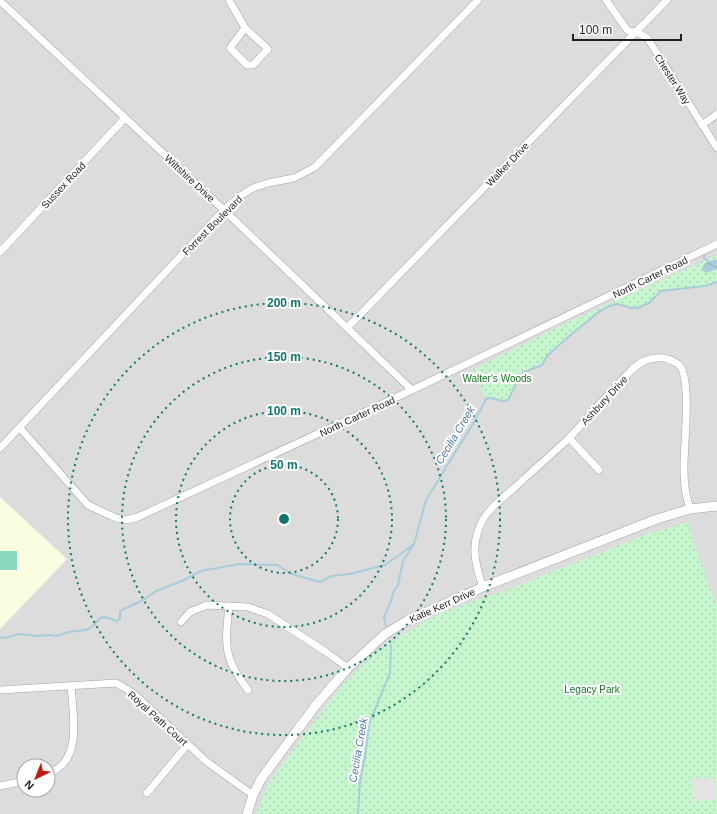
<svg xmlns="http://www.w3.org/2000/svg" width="717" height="814" viewBox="0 0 717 814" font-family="Helvetica,sans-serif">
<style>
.residential{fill:#dddcdc;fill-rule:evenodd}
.education{fill:#fbfde1}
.park{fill:url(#park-dots)}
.pitch{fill:#89d9bf}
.parking{fill:#e3e3e3}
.water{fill:url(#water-waves)}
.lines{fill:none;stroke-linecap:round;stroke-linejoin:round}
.stream{stroke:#a9cbda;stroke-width:2}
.minor-casing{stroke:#a3a3a3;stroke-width:8}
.tertiary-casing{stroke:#a3a3a3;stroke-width:10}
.minor{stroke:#fff;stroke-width:7}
.tertiary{stroke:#fff;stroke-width:9}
.ring{fill:none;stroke:#0f766e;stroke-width:2;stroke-dasharray:2 4}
.labels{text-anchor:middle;stroke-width:4;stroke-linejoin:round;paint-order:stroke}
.street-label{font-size:10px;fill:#1f1f1f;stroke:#fff}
.park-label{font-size:10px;fill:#137722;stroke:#fff}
.water-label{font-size:11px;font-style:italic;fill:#5177a9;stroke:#fff}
.centre{fill:#0f766e;stroke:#fff;stroke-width:2}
.ring-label{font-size:12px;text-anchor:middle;font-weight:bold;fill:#0f766e;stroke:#fff;stroke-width:4;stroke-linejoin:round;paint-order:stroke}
</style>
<defs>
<pattern id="park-dots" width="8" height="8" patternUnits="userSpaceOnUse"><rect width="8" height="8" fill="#c6f6cd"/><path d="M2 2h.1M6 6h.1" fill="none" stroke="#aad2b0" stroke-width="1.8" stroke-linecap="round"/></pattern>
<pattern id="water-waves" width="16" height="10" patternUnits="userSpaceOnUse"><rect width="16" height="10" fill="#a9cbda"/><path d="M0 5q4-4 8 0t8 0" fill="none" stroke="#91aebb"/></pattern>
</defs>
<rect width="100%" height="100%" fill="#efede6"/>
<path class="residential" d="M 0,0 L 717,0 L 717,814 L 0,814 ZM 24,766 L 48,766 L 48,790 L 24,790 Z"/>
<path class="education" d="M 0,497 L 67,559 L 0,629 Z"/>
<path class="park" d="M 717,255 L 717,282 L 705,286 L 661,291 L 656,294 L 649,303 L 637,308 L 632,308 L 617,304 L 609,306 L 593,316 L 547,356 L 542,365 L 524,372 L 520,376 L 508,400 C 500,404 494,395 486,399 L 472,370 L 575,319 Z
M 688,522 L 692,538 L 712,595 L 717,603 L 717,814 L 256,814 L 269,782 L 342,685 L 377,650 L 440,613 L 507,590 L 650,533 Z"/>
<path class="pitch" d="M 0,551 L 17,551 L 17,570 L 0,570 Z"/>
<path class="parking" d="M 715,778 L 715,800 L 694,801 L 692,779 Z"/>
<path class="water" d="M 717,259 L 717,269 L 706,273 L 702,269 C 703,263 711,260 717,259 Z"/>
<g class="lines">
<path class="stream" d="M 704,255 L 704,258 L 709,262
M 386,626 L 384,617 L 391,601 L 393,592 L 398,585 L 403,561 L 414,544 L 426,500 L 474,422 L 486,399 C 494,395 498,404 508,400 L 520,376 L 524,372 L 542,365 L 547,356 L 568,337 L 600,311 L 609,306 L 617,304 L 632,308 L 637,308 L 649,303 L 661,291 L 705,286 L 717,282
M 0,637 L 5,638 L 19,634 L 38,636 L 50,635 L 56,636 L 69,632 L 86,630 L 93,626 L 100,618 L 105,617 L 117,621 L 120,619 L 120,611 L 143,600 L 156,591 L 182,581 L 201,571 L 239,564 L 277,565 L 292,574 L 320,582 L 331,576 L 350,574 L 385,565 L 413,545
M 358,814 L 360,781 L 366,751 L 369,724 L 390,673 L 391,645"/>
<g class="minor-casing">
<path id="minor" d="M 229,0 L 245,28 L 268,49 L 253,65 L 247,65 L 230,48 L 245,28
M 606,0 L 628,31 L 637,32 L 648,39 L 717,148
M 0,1 L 224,210 L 412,390
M 702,125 L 717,114
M 0,252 L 125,118
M 347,328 L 667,0
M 20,428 L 88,505 L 116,518 L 127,520 L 138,517 L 412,390 L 717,244
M 569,438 L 599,470
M 0,448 L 224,210 L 240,196 L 253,188 L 268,183 L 294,178 L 315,167 L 478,0
M 483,587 C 474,563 470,541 484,518 C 491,507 502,498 512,490 C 530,473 550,456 568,439 C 584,423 597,405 613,390 C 622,380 632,367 644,361 C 656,356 668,357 678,364 C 693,374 683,451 684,471 C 684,484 686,497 690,509
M 229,606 C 225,645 223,658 248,690
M 181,622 L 190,612 L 207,605 L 248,607 L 268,614 L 326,652 L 348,668
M 0,690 L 116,683 L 133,693 L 207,762 L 253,795
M 48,773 C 83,763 73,714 71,686
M 0,786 L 24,781
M 147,793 L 188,744"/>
</g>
<g class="tertiary-casing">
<path id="tertiary" d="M 247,814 L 253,795 L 261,779 L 316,705 L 348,668 L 385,634 L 410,619 L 483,587 L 657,519 L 690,509 L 717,506"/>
</g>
<use href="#minor" class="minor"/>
<use href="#tertiary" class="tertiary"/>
</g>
<g class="ring">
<circle cx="284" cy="519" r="54"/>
<circle cx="284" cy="519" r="108"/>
<circle cx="284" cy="519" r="162"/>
<circle cx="284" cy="519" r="216"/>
</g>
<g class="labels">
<g class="street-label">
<text transform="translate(673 79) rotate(57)" y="4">Chester Way</text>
<text transform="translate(507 164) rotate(-46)" y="4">Walker Drive</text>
<text transform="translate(190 178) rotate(43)" y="4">Wiltshire Drive</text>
<text transform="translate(63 185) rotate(-47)" y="4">Sussex Road</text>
<text transform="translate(212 225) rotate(-45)" y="4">Forrest Boulevard</text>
<text transform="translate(650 277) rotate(-26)" y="4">North Carter Road</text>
<text transform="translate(604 400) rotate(-47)" y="4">Ashbury Drive</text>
<text transform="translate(357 416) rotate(-25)" y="4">North Carter Road</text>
<text transform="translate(442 605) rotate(-24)" y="4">Katie Kerr Drive</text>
<text transform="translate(158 718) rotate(42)" y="4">Royal Path Court</text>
</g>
<g class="park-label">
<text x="497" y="382">Walter's Woods</text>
<text x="592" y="693">Legacy Park</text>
</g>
<g class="water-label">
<text transform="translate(455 435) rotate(-59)" y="4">Cecilia Creek</text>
<text transform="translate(358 750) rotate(-80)" y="4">Cecilia Creek</text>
</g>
</g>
<circle cx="284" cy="519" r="6" class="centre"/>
<g class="ring-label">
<text x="284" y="307">200 m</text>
<text x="284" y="361">150 m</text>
<text x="284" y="415">100 m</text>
<text x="284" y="469">50 m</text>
</g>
<g transform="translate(36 778) rotate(223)"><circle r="19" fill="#ffffff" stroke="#a5a5a5"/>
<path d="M0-3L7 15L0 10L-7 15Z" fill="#c1190d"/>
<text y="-6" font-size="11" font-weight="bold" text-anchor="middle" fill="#1f1f1f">N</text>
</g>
<path d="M573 34v6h108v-6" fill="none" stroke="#1f1f1f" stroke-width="2"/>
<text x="579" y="34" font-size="12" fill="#1f1f1f" stroke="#ffffff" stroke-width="3" paint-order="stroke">100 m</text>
</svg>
